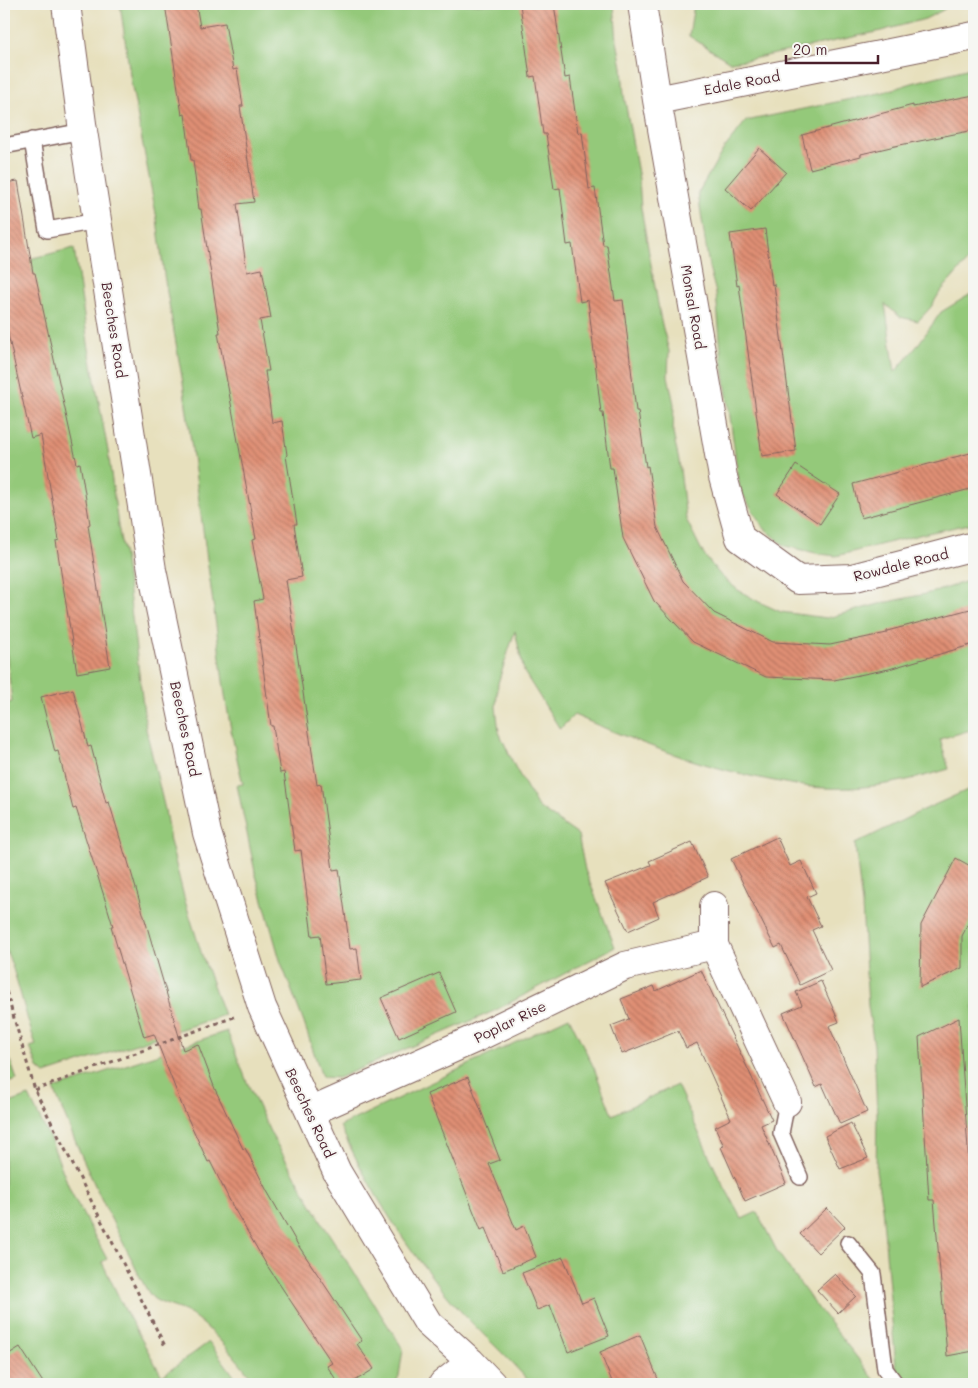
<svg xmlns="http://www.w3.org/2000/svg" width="978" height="1388" viewBox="0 0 978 1388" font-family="Mali,sans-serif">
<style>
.garden{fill:#94c97a;stroke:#6f7452}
.building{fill:url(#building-back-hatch)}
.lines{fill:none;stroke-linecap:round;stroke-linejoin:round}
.lane-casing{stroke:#81635e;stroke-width:18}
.street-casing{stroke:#81635e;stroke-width:30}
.path{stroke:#81635e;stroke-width:3;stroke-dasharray:4 4;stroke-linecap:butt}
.lane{stroke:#fff;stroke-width:15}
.street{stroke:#fff;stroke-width:28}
.labels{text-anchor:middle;stroke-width:4;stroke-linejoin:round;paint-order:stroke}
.street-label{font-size:14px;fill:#4a1f2b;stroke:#f6f6f2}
</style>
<defs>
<pattern id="building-back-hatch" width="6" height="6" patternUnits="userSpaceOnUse" patternTransform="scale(1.25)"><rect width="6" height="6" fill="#df8f74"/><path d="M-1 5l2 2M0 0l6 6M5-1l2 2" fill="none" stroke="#b7745f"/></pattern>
</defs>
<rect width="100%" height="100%" fill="#f6f6f2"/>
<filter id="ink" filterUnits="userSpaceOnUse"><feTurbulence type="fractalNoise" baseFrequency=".02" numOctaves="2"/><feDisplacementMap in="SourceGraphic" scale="10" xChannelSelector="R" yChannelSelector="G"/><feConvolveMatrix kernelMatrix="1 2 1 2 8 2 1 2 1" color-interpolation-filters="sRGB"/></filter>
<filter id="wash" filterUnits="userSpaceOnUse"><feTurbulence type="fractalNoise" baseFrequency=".0096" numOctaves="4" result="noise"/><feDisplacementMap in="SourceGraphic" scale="20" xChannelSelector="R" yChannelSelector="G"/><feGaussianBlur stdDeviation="1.12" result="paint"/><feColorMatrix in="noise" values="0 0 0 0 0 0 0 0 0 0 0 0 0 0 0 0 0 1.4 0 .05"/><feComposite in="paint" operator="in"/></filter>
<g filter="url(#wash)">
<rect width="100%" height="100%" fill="#e7e0bd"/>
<path class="garden" d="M 120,4 L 614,4 L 617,41 L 622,67 L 624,95 L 639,179 L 641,208 L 661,321 L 669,351 L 668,376 L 674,404 L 673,433 L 679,461 L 686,519 L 704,555 L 721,576 L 738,590 L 759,602 L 781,612 L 827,618 L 879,604 L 934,592 L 974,579 L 974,729 L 940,739 L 949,769 C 909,781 867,790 825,788 C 800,787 775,781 750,776 C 689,762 631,740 574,715 L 560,729 L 524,672 L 515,631 L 498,683 L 496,707 L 499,732 L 515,767 L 538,807 L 578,835 L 585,870 L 615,947 L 494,1011 L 338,1078 L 322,1077 L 304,1023 L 280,960 L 255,872 L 237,785 L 243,784 C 231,736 223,689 218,640 L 183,383 L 164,275 L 157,219 L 131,82 Z
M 694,4 L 951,4 L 943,10 L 925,19 L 881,31 L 752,59 L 730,62 L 689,36 Z
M 974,67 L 974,254 L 940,292 L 931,307 L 918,321 L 900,317 L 885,304 L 895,372 L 917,346 L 941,312 L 974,292 L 974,523 L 923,534 L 836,556 L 820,554 L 785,546 L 763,527 L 740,490 L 721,351 L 716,293 L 709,267 L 698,193 L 723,150 L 746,121 L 884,92 L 912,83 Z
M 74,248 L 88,343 L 108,451 L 118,526 L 125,561 L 146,729 L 165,810 L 170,841 L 185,901 L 202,955 L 224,1015 L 45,1074 L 38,1068 L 30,1047 L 36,1045 C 24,1012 18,977 4,945 L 4,704 L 12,702 L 6,649 L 4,644 L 4,265 Z
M 974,787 L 974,1384 L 907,1384 L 896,1367 L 882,1207 L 876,1171 L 877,1114 L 874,1046 L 868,1006 L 862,905 L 855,844 L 919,812 Z
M 569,1017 L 594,1068 L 612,1115 L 677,1085 L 717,1173 L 742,1219 L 757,1212 L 778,1253 L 811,1299 L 878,1384 L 531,1384 C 506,1354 475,1329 450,1299 C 404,1245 370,1190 340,1126 Z
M 227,1031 L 247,1082 L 271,1134 L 326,1229 L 403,1349 L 399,1376 L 395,1384 L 256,1384 C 244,1366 206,1322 188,1313 C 180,1308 160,1304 153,1298 C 147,1293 135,1267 131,1258 C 102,1203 76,1146 54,1089 Z
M 4,1042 L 17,1080 L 4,1084 Z
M 29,1096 L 51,1141 L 71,1192 L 107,1259 L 102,1262 L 125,1310 L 162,1376 L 209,1342 L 240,1384 L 4,1384 L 4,1105 Z"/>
<g id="blocks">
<path class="building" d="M 165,4 L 196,4 L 200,27 L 225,23 L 233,70 L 237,69 L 243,106 L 240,106 L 254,202 L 237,204 L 247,272 L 262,269 L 271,318 L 260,320 L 269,371 L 265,371 L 272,423 L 282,421 L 287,455 L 286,456 L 297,524 L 294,524 L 302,577 L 286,580 L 317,785 L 321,784 L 333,870 L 339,869 L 350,949 L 357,948 L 361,980 L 326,984 L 320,935 L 312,936 L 301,850 L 295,851 L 284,772 L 280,773 L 273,726 L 271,726 L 254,601 L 263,599 L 252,540 L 256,539 L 218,333 L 220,333 L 201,209 L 199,209 L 193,160 L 191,160 L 185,114 L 182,115 Z
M 520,4 L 554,4 L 565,78 L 570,77 L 578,133 L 582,132 L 589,189 L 595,188 L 603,245 L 607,245 L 615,301 L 623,300 L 636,411 L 638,411 L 646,467 L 648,466 L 657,527 L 683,581 L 714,613 L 773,642 L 830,645 L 887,633 L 887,631 L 974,608 L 974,644 L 889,669 L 834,680 L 766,677 L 693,642 L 654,601 L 623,538 L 613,468 L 610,468 L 603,413 L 601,413 L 588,300 L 580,302 L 572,244 L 567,245 L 560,188 L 554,189 L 546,134 L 543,134 L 535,76 L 530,77 Z
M 974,95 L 974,130 L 895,146 L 861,154 L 861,156 L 810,169 L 802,135 L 913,105 L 913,107 Z
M 759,148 L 786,172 L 751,211 L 725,188 Z
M 18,181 L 33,273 L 35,273 L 77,464 L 80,463 L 90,524 L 88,525 L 110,667 L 77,673 L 56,541 L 59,540 L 41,435 L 31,438 L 4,316 L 4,183 Z
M 765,229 L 772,285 L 774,284 L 796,451 L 762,456 L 739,285 L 737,286 L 730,234 Z
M 974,452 L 974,488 L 861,518 L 853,484 Z
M 796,465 L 840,494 L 820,524 L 777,494 Z
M 73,689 L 88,747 L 91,746 L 106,803 L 109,802 L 126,858 L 127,858 L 183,1050 L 198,1044 L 215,1089 L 243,1149 L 245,1148 L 267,1191 L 298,1245 L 362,1341 L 357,1344 L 374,1369 L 350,1384 L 339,1384 L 327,1366 L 332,1363 L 266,1264 L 232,1205 L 210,1161 L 208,1162 L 183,1108 L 154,1034 L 144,1037 L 111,926 L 113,926 L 103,893 L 76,808 L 73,809 L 58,751 L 55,752 L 41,697 Z
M 777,837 L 790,866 L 801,861 L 816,893 L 807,897 L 821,926 L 812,930 L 831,970 L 800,985 L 781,945 L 775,948 L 731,859 Z
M 692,842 L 708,877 L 653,902 L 659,917 L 628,931 L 605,883 L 651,865 L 649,861 Z
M 956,858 L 974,868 L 974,913 L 962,936 L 962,968 L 920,987 L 921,925 Z
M 701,970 L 772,1120 L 761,1125 L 786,1183 L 745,1201 L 721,1147 L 724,1146 L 715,1127 L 731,1119 L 697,1043 L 686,1048 L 678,1031 L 622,1054 L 611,1026 L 629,1019 L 621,999 L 654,986 L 656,991 Z
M 439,973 L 456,1012 L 399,1038 L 381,998 Z
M 821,981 L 839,1022 L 829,1026 L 867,1112 L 840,1124 L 822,1084 L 816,1087 L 783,1013 L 802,1005 L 796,992 Z
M 959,1018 L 972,1208 L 974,1208 L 974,1351 L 947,1356 L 934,1200 L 929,1200 L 919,1037 Z
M 468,1077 L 500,1160 L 489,1164 L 516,1230 L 524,1226 L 536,1257 L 503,1271 L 485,1228 L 481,1230 L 427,1094 Z
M 851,1123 L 868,1158 L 840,1169 L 825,1136 Z
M 827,1208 L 845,1227 L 818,1253 L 800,1234 Z
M 563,1257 L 582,1303 L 594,1298 L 609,1336 L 568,1352 L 550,1305 L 537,1310 L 522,1273 Z
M 835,1274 L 856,1296 L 838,1313 L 817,1290 Z
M 640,1335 L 660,1384 L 613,1384 L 600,1352 Z
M 20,1347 L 44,1384 L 4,1384 L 4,1357 Z"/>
</g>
</g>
<g filter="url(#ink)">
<use href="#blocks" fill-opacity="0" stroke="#81635e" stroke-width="1"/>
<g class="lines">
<g class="lane-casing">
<path id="lane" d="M 32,140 L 47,230 L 97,221
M 4,146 L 83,131
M 787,1102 L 781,1133 L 800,1177
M 848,1243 L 873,1274 L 885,1369 L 896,1384"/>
</g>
<g class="street-casing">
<path id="street" d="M 66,4 L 83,131 L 152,570 L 207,833 L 262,1007 L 337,1172 L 428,1323 L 471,1362 L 492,1384
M 642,4 L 657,100 L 723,477 L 740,538 L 798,580 L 852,578 L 974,546
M 657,100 L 974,36
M 714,906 L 714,945 L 787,1102
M 310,1112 L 474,1039 L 625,966 L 714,945
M 443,1384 L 471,1362"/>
</g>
<path class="path" d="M 4,984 L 35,1090 L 166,1348
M 35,1090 L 234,1017
M 248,1383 L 249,1384"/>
<use href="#lane" class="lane"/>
<use href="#street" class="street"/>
</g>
</g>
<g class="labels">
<g class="street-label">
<text transform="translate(742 83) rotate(-11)" y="5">Edale Road</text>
<text transform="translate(693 307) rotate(80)" y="5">Monsal Road</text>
<text transform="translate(114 330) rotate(81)" y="5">Beeches Road</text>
<text transform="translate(901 565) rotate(-14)" y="5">Rowdale Road</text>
<text transform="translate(185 729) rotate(78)" y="5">Beeches Road</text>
<text transform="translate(510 1022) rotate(-26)" y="5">Poplar Rise</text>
<text transform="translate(310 1113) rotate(65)" y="5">Beeches Road</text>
</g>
</g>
<rect width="978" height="1388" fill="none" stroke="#f6f6f2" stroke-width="20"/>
<path d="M786 55v8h92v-8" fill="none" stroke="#4a1f2b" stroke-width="2.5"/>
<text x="793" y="55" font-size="15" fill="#4a1f2b" stroke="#f6f6f2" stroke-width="4" paint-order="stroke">20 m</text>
</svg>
